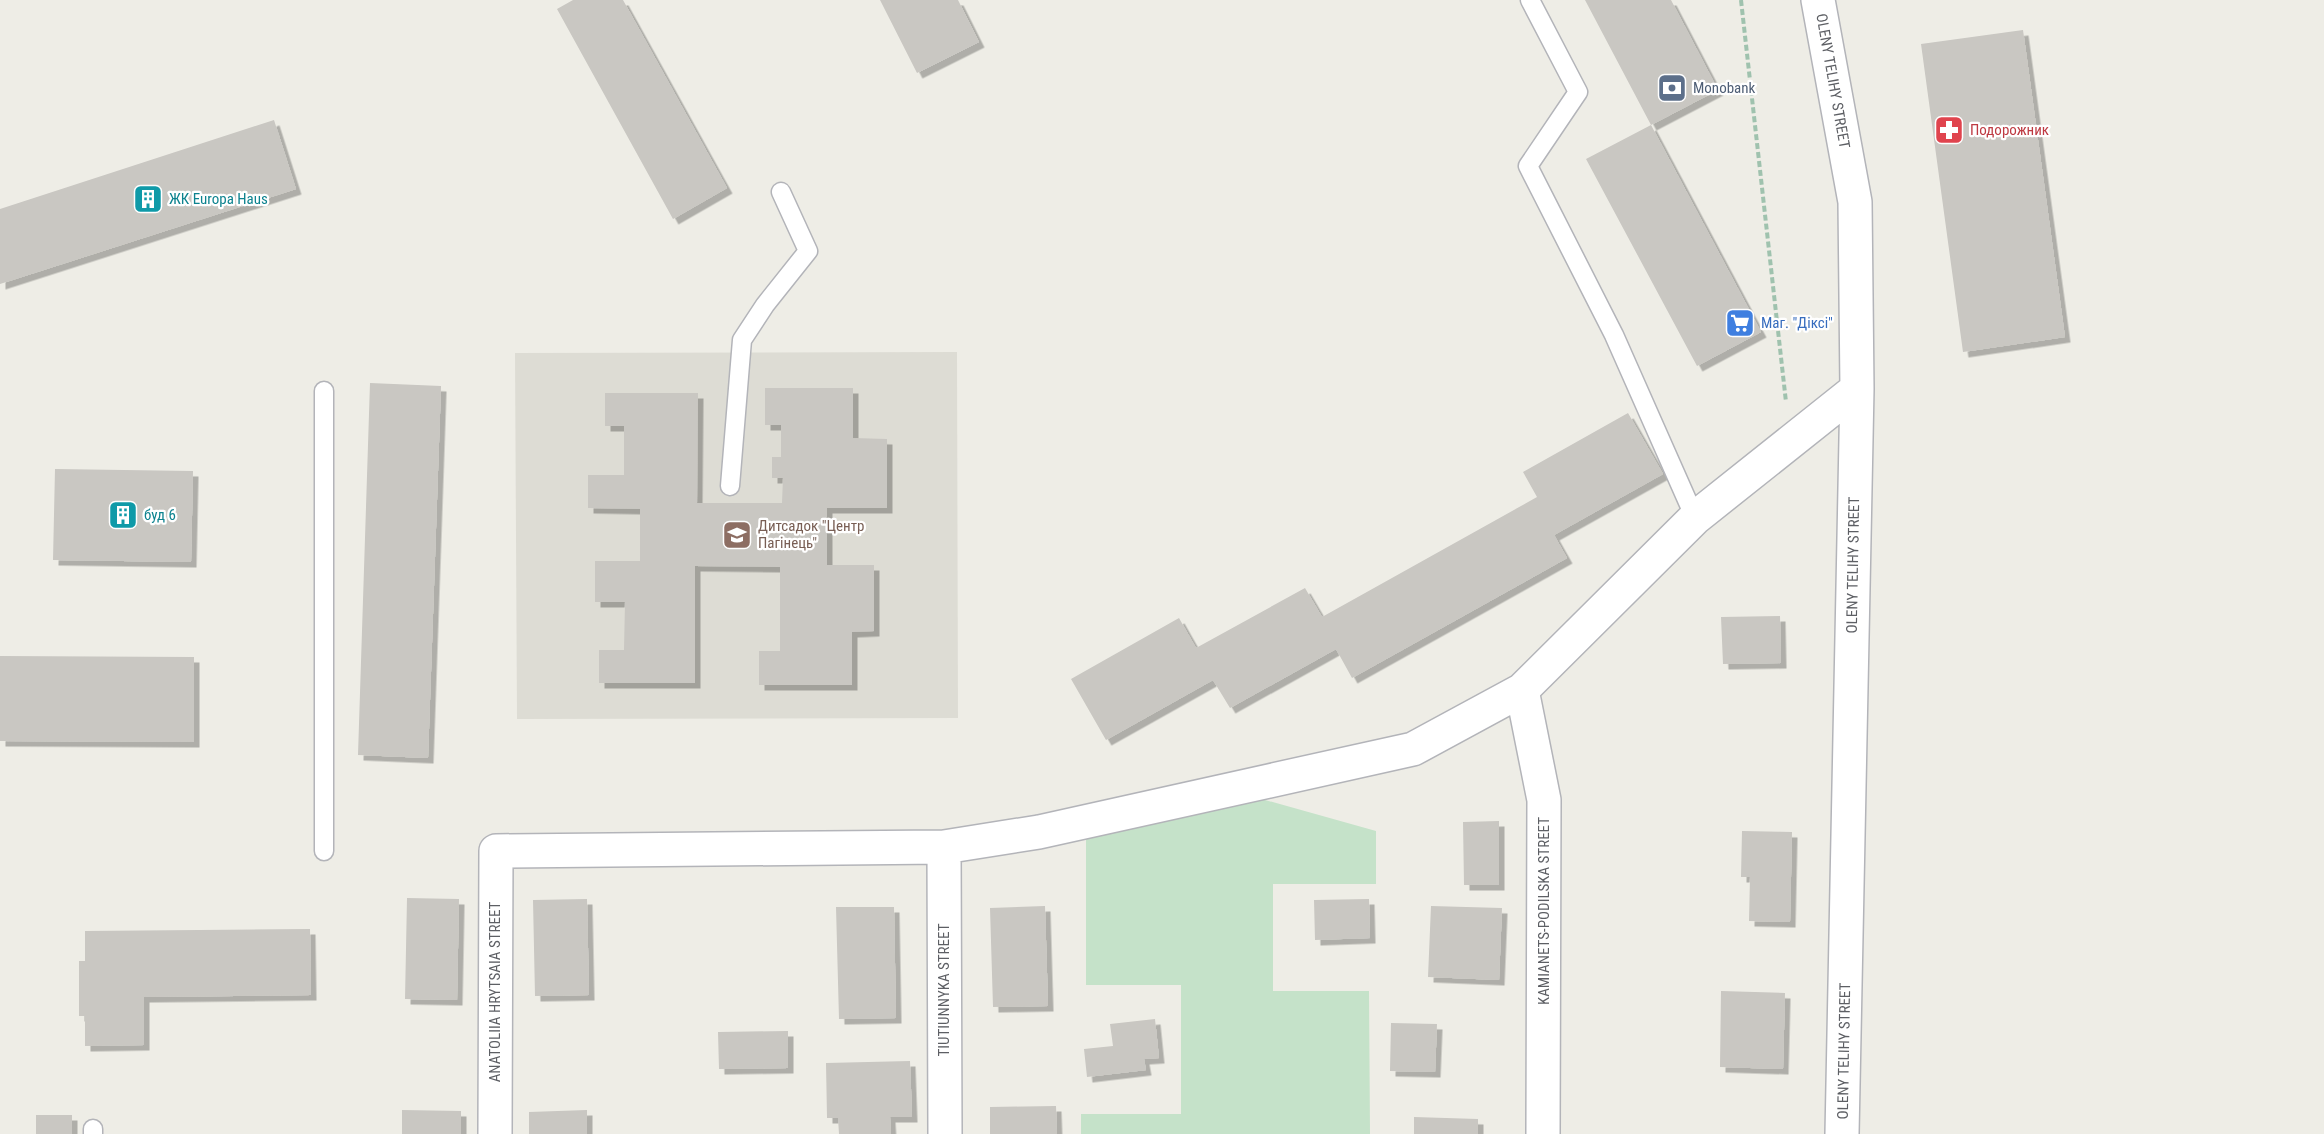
<svg xmlns="http://www.w3.org/2000/svg" width="2324" height="1134" viewBox="0 0 2324 1134" font-family="'Roboto Condensed',sans-serif">
<style>
.education{fill:#dddcd4}
.green{fill:#c5e2c9}
.building{fill:#c9c7c2;filter:url(#shadow)}
.lines{fill:none;stroke-linecap:round;stroke-linejoin:round}
.service-casing{stroke:#b3b4b9;stroke-width:21}
.minor-casing{stroke:#b3b4b9;stroke-width:36}
.path{stroke:#9fc2ae;stroke-width:4;stroke-dasharray:6 3;stroke-linecap:butt}
.service{stroke:#fff;stroke-width:18}
.minor{stroke:#fff;stroke-width:33}
.labels{text-anchor:middle;stroke-width:4.5;stroke-linejoin:round;paint-order:stroke}
.street-label{font-size:15px;fill:#5d5f64;stroke:#fff}
.service-label{font-size:15px;fill:#4e5e75;stroke:#fff;text-anchor:start}
.health-label{font-size:15px;fill:#be3a42;stroke:#fff;text-anchor:start}
.culture-label{font-size:15px;fill:#0d838f;stroke:#fff;text-anchor:start}
.shop-label{font-size:15px;fill:#366cbe;stroke:#fff;text-anchor:start}
.education-label{font-size:15px;fill:#785e54;stroke:#fff;text-anchor:start}
</style>
<defs>
<filter id="shadow"><feDropShadow dx="5.5" dy="5.5" stdDeviation="0" flood-color="#0004"/></filter>
</defs>
<rect width="100%" height="100%" fill="#eeede6"/>
<path class="education" d="M 957,352 L 958,718 L 517,719 L 515,353 Z"/>
<path class="green" d="M 1251,796 L 1376,831 L 1376,884 L 1273,884 L 1273,991 L 1369,991 L 1370,1134 L 1081,1134 L 1081,1114 L 1181,1114 L 1181,985 L 1086,985 L 1086,831 Z"/>
<path class="building" d="M 573,0 L 623,0 L 727,188 L 673,219 L 557,9 Z
M 880,0 L 958,0 L 979,42 L 917,73 Z
M 1585,0 L 1671,0 L 1718,90 L 1651,125 Z
M 2023,30 L 2065,337 L 1963,352 L 1921,44 Z
M 274,120 L 296,189 L 0,284 L 0,209 Z
M 1651,125 L 1761,332 L 1697,366 L 1586,159 Z
M 370,383 L 441,386 L 428,758 L 358,755 Z
M 765,388 L 853,388 L 853,438 L 887,439 L 887,508 L 827,508 L 827,565 L 874,565 L 874,631 L 852,632 L 852,685 L 759,685 L 759,651 L 780,651 L 780,567 L 695,566 L 695,683 L 599,683 L 599,650 L 624,650 L 625,602 L 595,602 L 595,561 L 640,561 L 640,509 L 588,508 L 588,475 L 624,475 L 624,426 L 605,426 L 605,393 L 698,393 L 697,503 L 782,503 L 783,478 L 772,478 L 772,457 L 781,457 L 781,425 L 765,425 Z
M 1628,413 L 1663,474 L 1554,535 L 1567,558 L 1352,678 L 1336,649 L 1230,708 L 1213,680 L 1106,740 L 1071,679 L 1179,618 L 1196,648 L 1305,588 L 1322,617 L 1537,497 L 1523,472 Z
M 55,469 L 193,471 L 191,562 L 53,560 Z
M 1780,616 L 1781,663 L 1723,664 L 1721,617 Z
M 0,656 L 194,657 L 194,742 L 0,741 Z
M 1499,821 L 1499,885 L 1464,885 L 1463,822 Z
M 1742,831 L 1792,832 L 1790,922 L 1749,921 L 1750,877 L 1741,877 Z
M 407,898 L 459,899 L 457,1000 L 405,999 Z
M 587,899 L 589,995 L 535,996 L 533,900 Z
M 1369,899 L 1370,938 L 1315,940 L 1314,900 Z
M 1045,906 L 1048,1006 L 993,1007 L 990,908 Z
M 1431,906 L 1502,908 L 1499,980 L 1428,977 Z
M 836,907 L 894,907 L 896,1018 L 839,1019 Z
M 310,929 L 311,995 L 144,997 L 144,1045 L 85,1046 L 85,1016 L 79,1016 L 79,961 L 85,961 L 85,931 Z
M 1721,991 L 1785,993 L 1783,1069 L 1720,1067 Z
M 1155,1019 L 1159,1058 L 1144,1059 L 1146,1070 L 1087,1077 L 1084,1049 L 1113,1046 L 1110,1024 Z
M 1391,1023 L 1437,1024 L 1435,1072 L 1390,1071 Z
M 788,1031 L 788,1068 L 719,1069 L 718,1032 Z
M 910,1061 L 912,1117 L 890,1117 L 891,1134 L 839,1134 L 838,1118 L 827,1118 L 826,1063 Z
M 1056,1106 L 1057,1134 L 990,1134 L 990,1107 Z
M 402,1110 L 461,1111 L 461,1134 L 402,1134 Z
M 587,1110 L 587,1134 L 529,1134 L 529,1112 Z
M 36,1115 L 72,1115 L 72,1134 L 36,1134 Z
M 1414,1117 L 1478,1119 L 1478,1134 L 1414,1134 Z"/>
<g class="lines">
<g class="service-casing">
<path id="service" d="M 1530,0 L 1578,92 L 1528,166 L 1614,335 L 1695,518
M 324,391 L 324,851
M 730,486 L 742,340 L 765,305 L 808,251 L 781,192
M 93,1134 L 93,1129"/>
</g>
<g class="minor-casing">
<path id="minor" d="M 1818,0 L 1855,202 L 1857,389 L 1842,1134
M 1522,690 L 1544,800 L 1543,1134
M 944,847 L 945,1134
M 495,1134 L 496,851 L 944,847 L 1039,832 L 1413,749 L 1522,690 L 1695,518 L 1857,389"/>
</g>
<path class="path" d="M 1741,0 L 1786,402"/>
<use href="#service" class="service"/>
<use href="#minor" class="minor"/>
</g>
<defs>
<g id="bank-square" transform="scale(1.5)"><rect x="-9" y="-9" width="18" height="18" rx="4" fill="#5c6f8a" stroke="#fff"/><path d="M-6-4H6V4H-6ZM0-2.3a2.3 2.3 0 1 0 0 4.6a2.3 2.3 0 1 0 0-4.6Z" fill="#fff"/></g>
<g id="pharmacy-square" transform="scale(1.5)"><rect x="-9" y="-9" width="18" height="18" rx="4" fill="#e0444e" stroke="#fff"/><path d="M-2-6h4v4h4v4h-4v4h-4v-4h-4v-4h4Z" fill="#fff"/></g>
<g id="building-square" transform="scale(1.5)"><rect x="-9" y="-9" width="18" height="18" rx="4" fill="#0f9aa8" stroke="#fff"/><path d="M-4-6H4V6H1V3H-1V6H-4ZM-2.5-4.3h1.7v1.8h-1.7ZM.8-4.3h1.7v1.8H.8ZM-2.5-1h1.7V.8h-1.7ZM.8-1h1.7V.8H.8Z" fill="#fff"/></g>
<g id="supermarket-square" transform="scale(1.5)"><rect x="-9" y="-9" width="18" height="18" rx="4" fill="#3f7fe0" stroke="#fff"/><path d="M-6-5.5h2.5l.6 2H6L4.5 2H-2.5L-4.4-4H-6ZM-1.5 3.2a1.3 1.3 0 1 0 .1 0ZM3 3.2a1.3 1.3 0 1 0 .1 0Z" fill="#fff"/></g>
<g id="school-square" transform="scale(1.5)"><rect x="-9" y="-9" width="18" height="18" rx="4" fill="#8d6e63" stroke="#fff"/><path d="M0-5L7-2L0 1L-7-2ZM-4 1L0 2.5L4 1V4Q0 6-4 4Z" fill="#fff"/></g>
</defs>
<g fill-rule="evenodd">
<use href="#bank-square" x="1672" y="88"/>
<use href="#pharmacy-square" x="1949" y="130"/>
<use href="#building-square" x="148" y="199"/>
<use href="#supermarket-square" x="1740" y="323"/>
<use href="#building-square" x="123" y="515"/>
<use href="#school-square" x="737" y="535"/>
</g>
<g class="labels">
<g class="street-label">
<text transform="translate(1833 81) rotate(80)" y="5">OLENY TELIHY STREET</text>
<text transform="translate(1853 565) rotate(-89)" y="5">OLENY TELIHY STREET</text>
<text transform="translate(1544 911) rotate(-90)" y="5">KAMIANETS-PODILSKA STREET</text>
<text transform="translate(944 990) rotate(-90)" y="5">TIUTIUNNYKA STREET</text>
<text transform="translate(495 992) rotate(-90)" y="5">ANATOLIIA HRYTSAIA STREET</text>
<text transform="translate(1844 1051) rotate(-89)" y="5">OLENY TELIHY STREET</text>
</g>
<g class="service-label">
<text x="1693" y="93">Monobank</text>
</g>
<g class="health-label">
<text x="1970" y="135">Подорожник</text>
</g>
<g class="culture-label">
<text x="169" y="204">ЖК Europa Haus</text>
<text x="144" y="520">буд 6</text>
</g>
<g class="shop-label">
<text x="1761" y="328">Маг. "Діксі"</text>
</g>
<g class="education-label">
<text x="758" y="531">Дитсадок "Центр<tspan x="758" dy="17">Пагінець"</tspan></text>
</g>
</g>
</svg>
